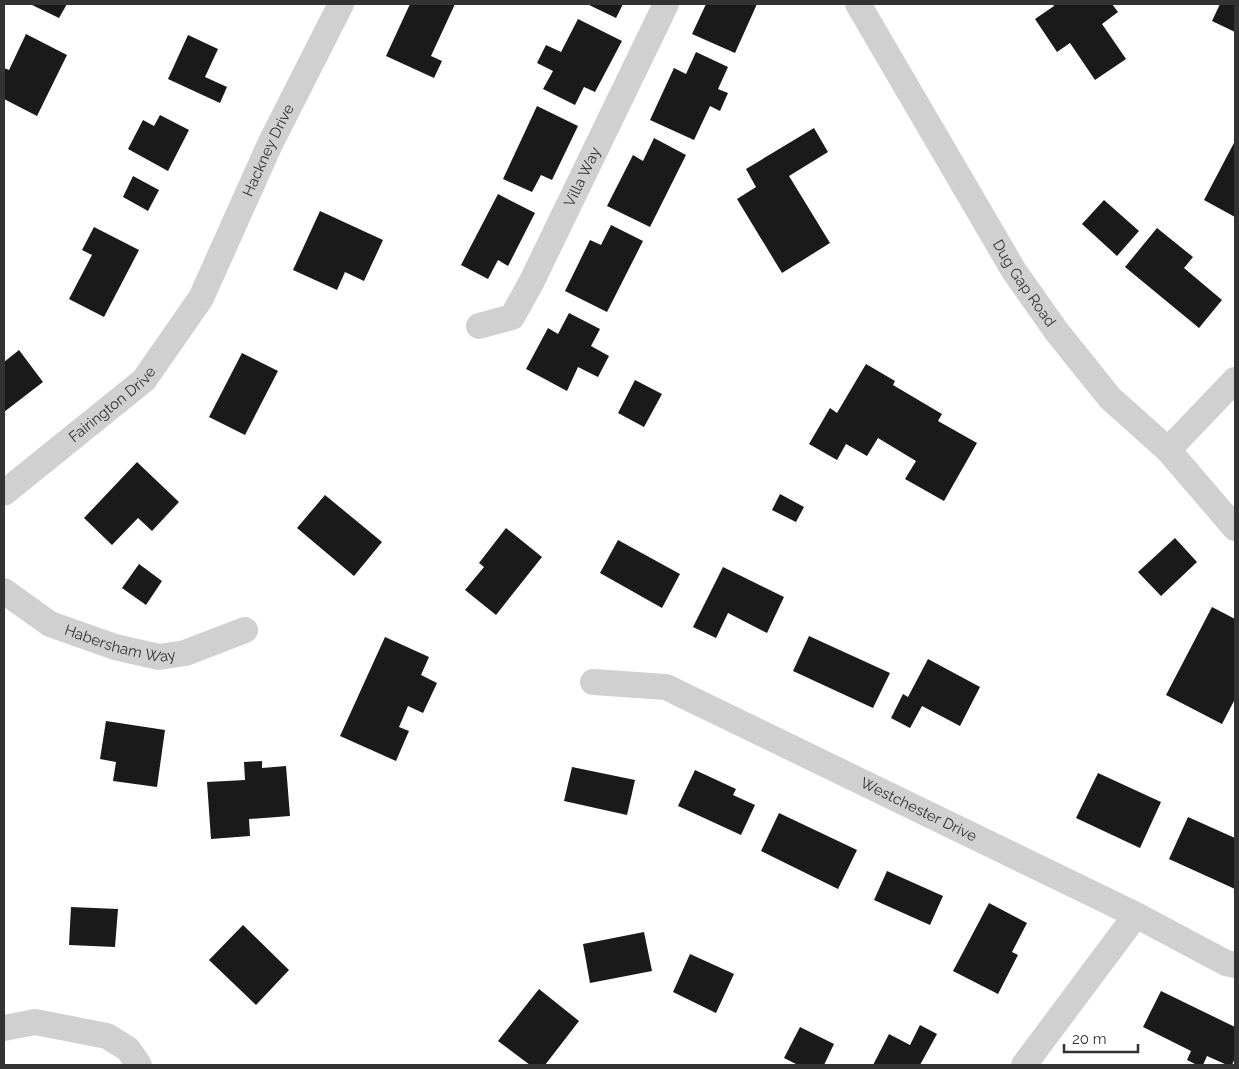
<svg xmlns="http://www.w3.org/2000/svg" width="1239" height="1069" viewBox="0 0 1239 1069" font-family="Raleway,sans-serif">
<style>
.building{fill:#1a1a1a}
.lines{fill:none;stroke-linecap:round;stroke-linejoin:round}
.minor{stroke:#d0d0d0;stroke-width:26}
.labels{text-anchor:middle;stroke-width:5;stroke-linejoin:round;paint-order:stroke}
.street-label{font-size:15px;fill:#333;stroke:#fff}
</style>
<rect width="100%" height="100%" fill="#fff"/>
<path class="building" d="M 30,4 L 67,4 L 59,18 Z
M 410,4 L 455,4 L 431,56 L 442,61 L 434,78 L 386,56 Z
M 587,4 L 623,4 L 616,18 Z
M 706,4 L 757,4 L 735,53 L 692,34 Z
M 1053,4 L 1112,4 L 1118,12 L 1102,24 L 1126,59 L 1095,80 L 1070,43 L 1057,52 L 1035,19 L 1054,6 Z
M 1220,4 L 1235,4 L 1235,32 L 1212,21 Z
M 578,19 L 622,41 L 595,92 L 584,87 L 575,105 L 543,89 L 553,71 L 537,63 L 546,45 L 561,52 Z
M 26,34 L 67,55 L 37,116 L 4,99 L 4,68 L 9,70 Z
M 188,35 L 218,49 L 205,77 L 227,87 L 220,103 L 168,79 Z
M 696,52 L 728,67 L 718,89 L 728,93 L 720,111 L 710,106 L 694,140 L 650,120 L 674,68 L 686,74 Z
M 537,106 L 578,126 L 552,180 L 541,175 L 532,192 L 503,179 Z
M 160,115 L 189,130 L 168,171 L 128,149 L 143,120 L 154,126 Z
M 814,128 L 828,152 L 789,176 L 830,243 L 782,273 L 737,199 L 756,187 L 746,169 Z
M 654,138 L 686,155 L 650,227 L 607,206 L 633,155 L 643,161 Z
M 1235,141 L 1235,217 L 1204,200 Z
M 133,176 L 159,190 L 148,211 L 123,197 Z
M 498,194 L 535,213 L 508,266 L 498,260 L 488,279 L 461,265 Z
M 1104,200 L 1139,231 L 1117,256 L 1082,224 Z
M 320,211 L 383,240 L 364,281 L 345,272 L 337,290 L 293,270 Z
M 611,225 L 643,241 L 607,312 L 565,291 L 590,240 L 601,245 Z
M 94,227 L 139,250 L 104,317 L 69,299 L 92,255 L 82,250 Z
M 1157,228 L 1193,257 L 1184,268 L 1222,300 L 1199,328 L 1125,267 Z
M 569,313 L 600,329 L 591,346 L 609,356 L 598,377 L 578,367 L 567,391 L 526,369 L 548,328 L 558,334 Z
M 19,350 L 43,382 L 4,412 L 4,362 Z
M 242,353 L 278,371 L 245,435 L 209,417 Z
M 866,364 L 895,381 L 893,385 L 942,414 L 938,421 L 977,443 L 944,501 L 905,479 L 916,461 L 878,438 L 867,456 L 846,444 L 837,460 L 809,444 L 830,408 L 837,413 Z
M 635,380 L 662,394 L 644,427 L 618,413 Z
M 137,462 L 179,502 L 152,531 L 138,518 L 112,545 L 84,518 Z
M 780,494 L 804,507 L 796,522 L 772,510 Z
M 325,495 L 382,542 L 354,576 L 297,528 Z
M 506,528 L 542,557 L 496,615 L 465,590 L 484,567 L 479,563 Z
M 1175,538 L 1197,562 L 1161,596 L 1138,572 Z
M 618,540 L 680,574 L 662,608 L 600,573 Z
M 139,564 L 162,581 L 146,605 L 122,588 Z
M 723,567 L 784,597 L 767,633 L 728,613 L 716,638 L 693,627 Z
M 1212,607 L 1235,619 L 1235,699 L 1222,724 L 1166,695 Z
M 809,636 L 890,673 L 873,708 L 793,671 Z
M 385,637 L 429,657 L 421,675 L 437,683 L 423,713 L 408,706 L 399,727 L 409,731 L 396,761 L 340,736 Z
M 928,659 L 980,687 L 960,726 L 922,706 L 910,728 L 891,718 L 903,694 L 908,697 Z
M 106,721 L 165,730 L 157,787 L 113,781 L 116,762 L 100,759 Z
M 262,761 L 262,768 L 286,766 L 290,816 L 249,819 L 250,836 L 211,839 L 207,782 L 245,780 L 244,762 Z
M 572,767 L 635,780 L 627,815 L 564,801 Z
M 695,770 L 736,789 L 733,795 L 755,805 L 741,835 L 678,806 Z
M 1098,773 L 1161,802 L 1140,848 L 1076,818 Z
M 779,813 L 857,850 L 838,889 L 761,851 Z
M 1188,817 L 1235,838 L 1235,889 L 1169,859 Z
M 887,871 L 943,896 L 930,925 L 874,900 Z
M 989,903 L 1027,923 L 1012,952 L 1018,955 L 998,994 L 953,971 Z
M 71,907 L 118,909 L 115,947 L 69,945 Z
M 243,925 L 289,970 L 256,1005 L 209,960 Z
M 644,932 L 652,971 L 590,983 L 583,944 Z
M 690,954 L 734,974 L 716,1013 L 673,992 Z
M 539,989 L 579,1021 L 545,1065 L 530,1065 L 498,1041 Z
M 1161,991 L 1235,1027 L 1235,1058 L 1232,1065 L 1227,1065 L 1207,1056 L 1203,1065 L 1197,1065 L 1187,1060 L 1191,1051 L 1143,1027 Z
M 920,1025 L 937,1034 L 920,1065 L 873,1065 L 889,1034 L 910,1045 Z
M 800,1027 L 834,1044 L 824,1065 L 798,1065 L 784,1058 Z"/>
<g class="lines">
<g class="minor">
<path id="s1" d="M 858,4 L 1014,271 L 1057,332 L 1110,398 L 1168,450 L 1235,528"/>
<path id="s2" d="M 479,326 L 512,317 L 531,283 L 666,4"/>
<path d="M 1168,450 L 1235,380"/>
<path id="s3" d="M 4,493 L 144,380 L 201,298 L 270,144 L 341,4"/>
<path id="s4" d="M 4,591 L 50,624 L 115,647 L 159,657 L 185,653 L 245,630"/>
<path id="s5" d="M 593,682 L 666,687 L 1136,915 L 1226,963 L 1235,965"/>
<path d="M 4,1028 L 35,1022 L 107,1036 L 128,1049 L 139,1065"/>
<path d="M 1024,1065 L 1136,915"/>
</g>
</g>
<g class="labels">
<g class="street-label">
<text dy="5" stroke="none"><textPath href="#s3" startOffset="442">Hackney Drive</textPath></text>
<text dy="5" stroke="none"><textPath href="#s2" startOffset="191">Villa Way</textPath></text>
<text dy="5" stroke="none"><textPath href="#s1" startOffset="325">Dug Gap Road</textPath></text>
<text dy="5" stroke="none"><textPath href="#s3" startOffset="140">Fairington Drive</textPath></text>
<text dy="5" stroke="none"><textPath href="#s4" startOffset="130">Habersham Way</textPath></text>
<text dy="5" stroke="none"><textPath href="#s5" startOffset="354">Westchester Drive</textPath></text>
</g>
</g>
<rect width="1239" height="1069" fill="none" stroke="#333333" stroke-width="10"/>
<path d="M1064 1044v8h74v-8" fill="none" stroke="#333333" stroke-width="2.5"/>
<text x="1072" y="1044" font-size="15" fill="#333333" stroke="#ffffff" stroke-width="4" paint-order="stroke">20 m</text>
</svg>
